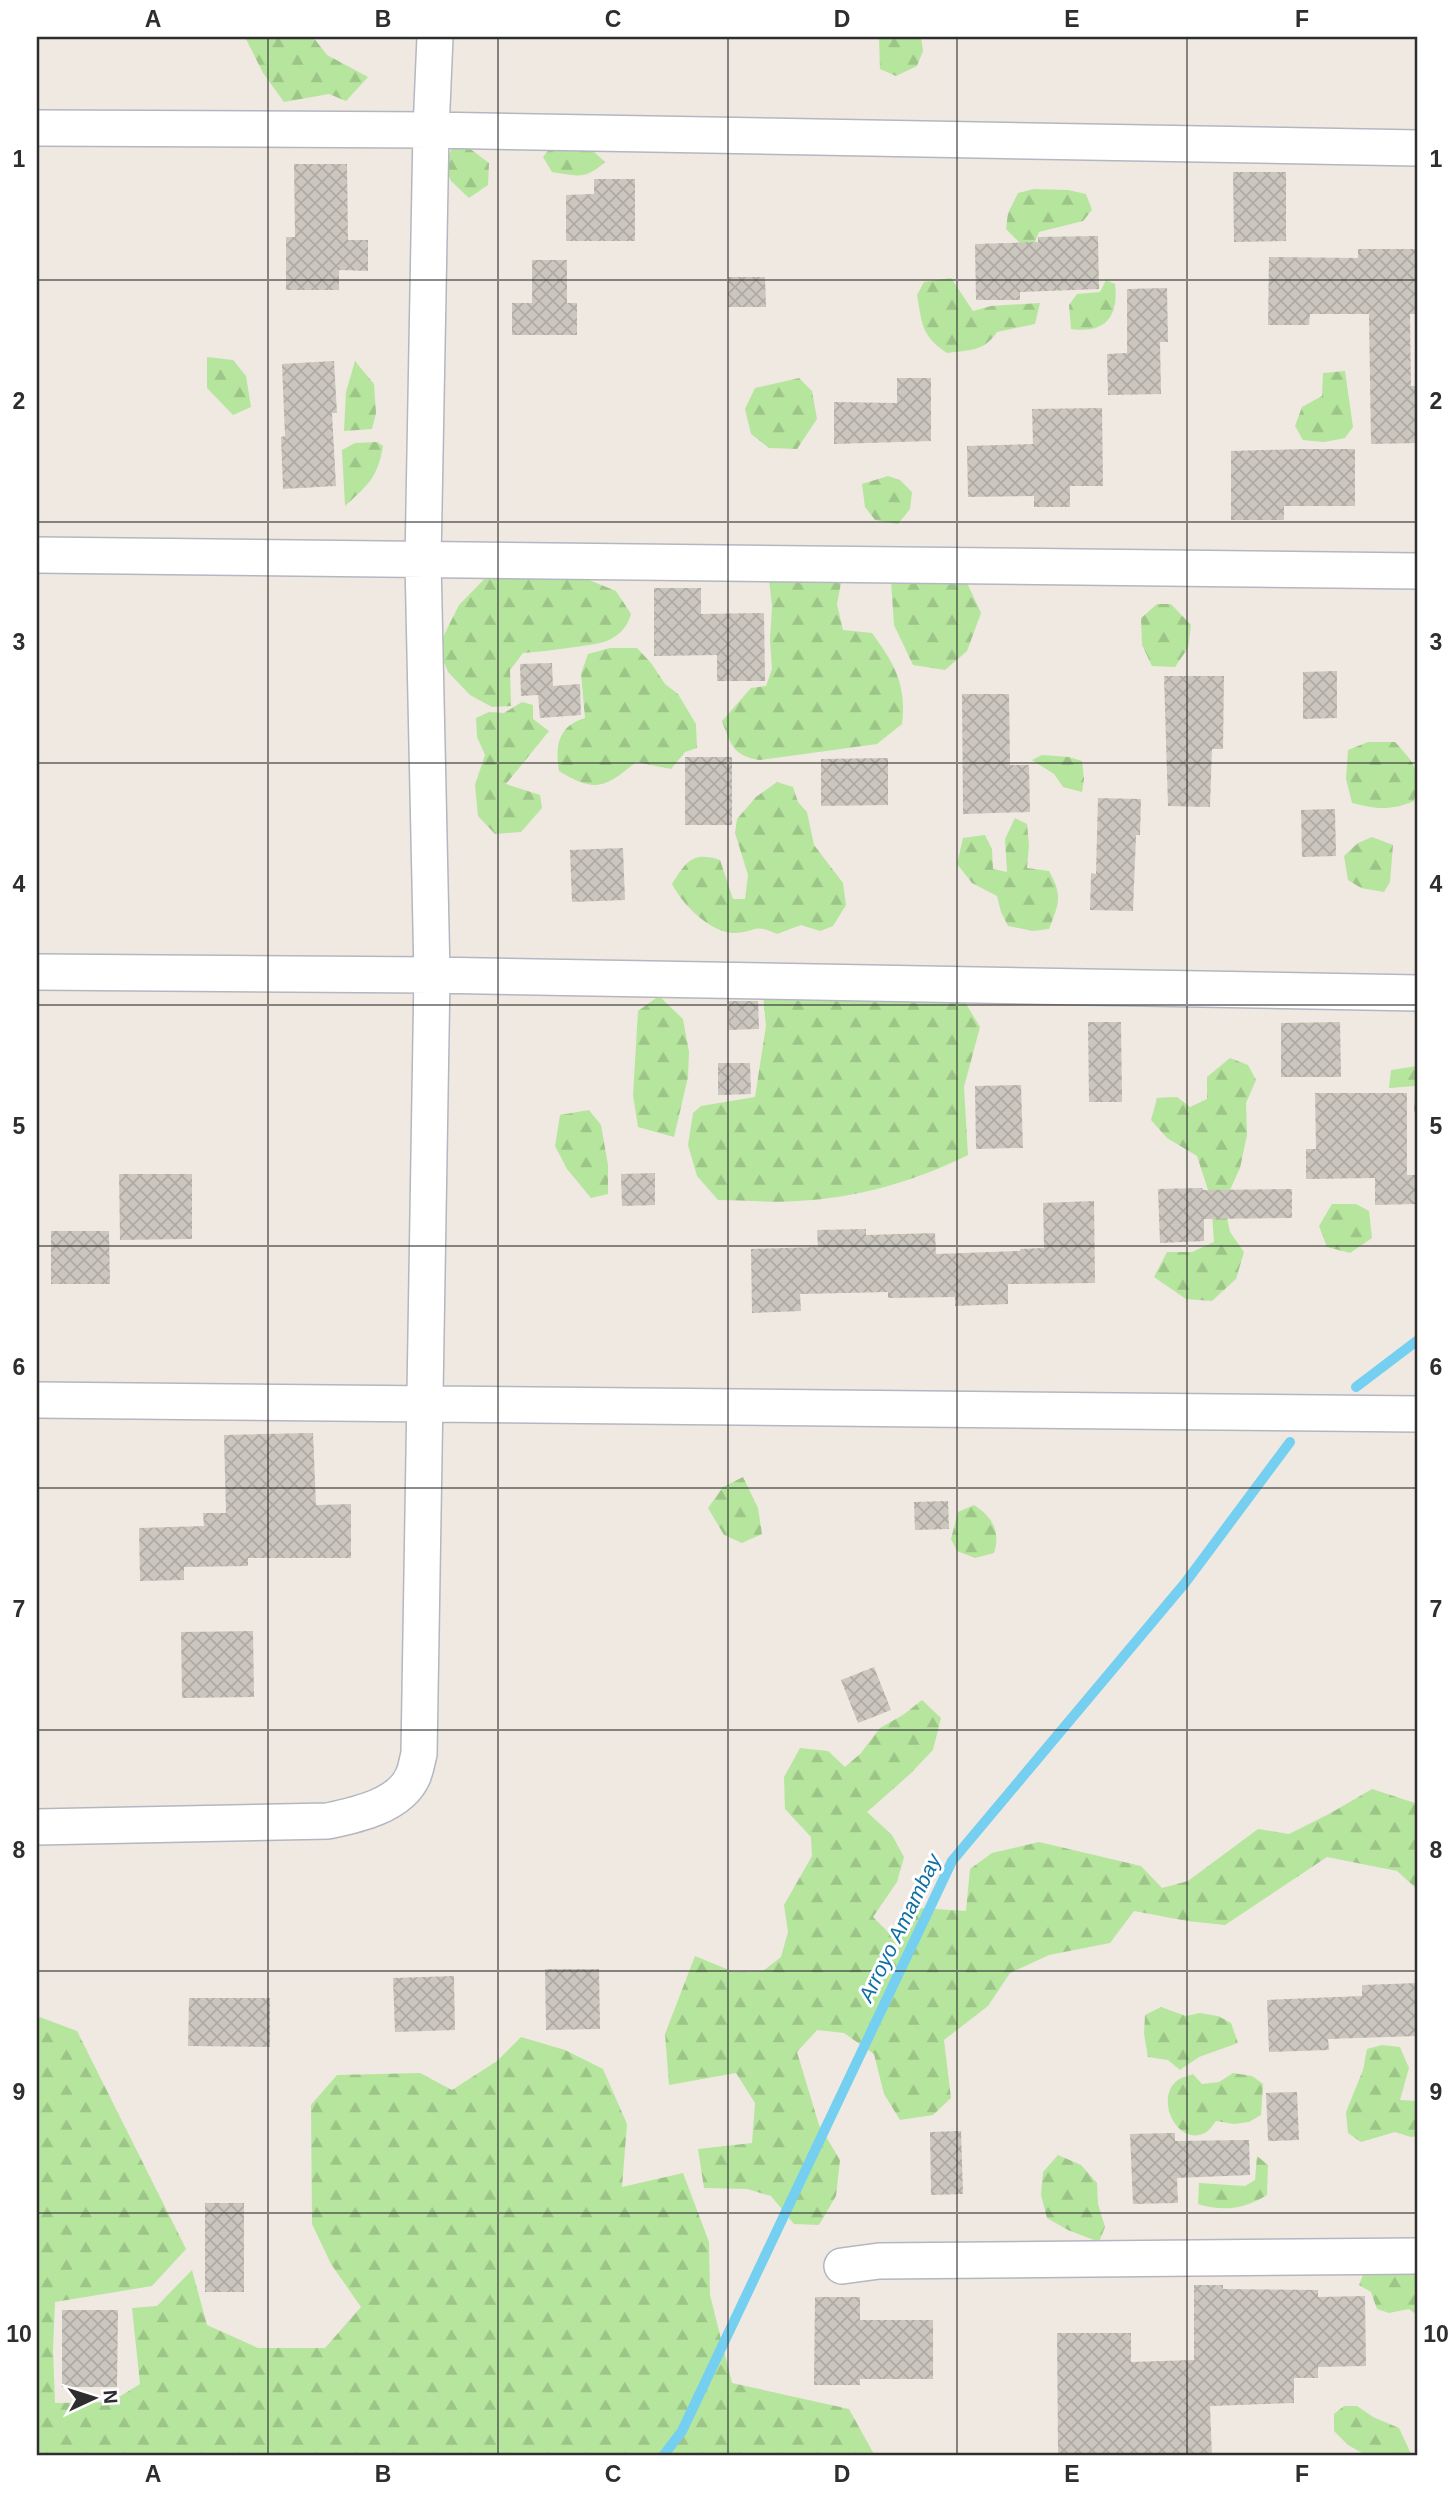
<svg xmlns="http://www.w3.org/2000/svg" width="1455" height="2493" viewBox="0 0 1455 2493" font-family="Arial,sans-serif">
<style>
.forest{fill:url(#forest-firs)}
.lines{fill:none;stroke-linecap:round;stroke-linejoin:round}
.stream{stroke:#75cff0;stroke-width:10}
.building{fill:url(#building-cross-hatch)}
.minor-casing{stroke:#b4b7c1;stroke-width:38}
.minor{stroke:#fff;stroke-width:35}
.grid{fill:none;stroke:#2e2e2e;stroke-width:2;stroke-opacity:0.55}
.labels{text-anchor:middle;stroke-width:6;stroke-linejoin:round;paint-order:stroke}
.water-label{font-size:21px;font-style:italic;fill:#0d6fa3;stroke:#fff}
.neatline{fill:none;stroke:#2e2e2e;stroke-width:2.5}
.grid-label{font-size:23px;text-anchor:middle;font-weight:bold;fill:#2e2e2e}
</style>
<defs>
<pattern id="forest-firs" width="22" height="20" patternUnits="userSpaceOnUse" patternTransform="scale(1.75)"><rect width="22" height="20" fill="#b6e59e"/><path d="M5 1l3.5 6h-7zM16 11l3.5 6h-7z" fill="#9dc588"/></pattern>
<pattern id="building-cross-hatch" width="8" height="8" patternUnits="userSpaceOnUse" patternTransform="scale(1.75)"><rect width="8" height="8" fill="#cbc7bf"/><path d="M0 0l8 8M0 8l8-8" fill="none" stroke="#afaba4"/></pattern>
</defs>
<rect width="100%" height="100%" fill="#efe9e1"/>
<path class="forest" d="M 245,37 L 313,37 L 327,55 L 368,77 L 346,101 L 329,94 L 284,102 L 263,73 Z
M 879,37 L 921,37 L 923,51 L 917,66 L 896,76 L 880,69 Z
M 554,143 L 592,150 L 605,162 C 585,180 578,176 552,172 L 543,157 Z
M 465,145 L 489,163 L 488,185 L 469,198 L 451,181 L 445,167 L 451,150 Z
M 1034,189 L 1068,190 L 1086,194 L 1092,210 L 1083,221 L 1039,232 L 1034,244 L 1026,249 L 1006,229 L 1008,213 L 1018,193 Z
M 951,278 L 973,311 L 991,306 L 1040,303 L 1035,324 L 997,332 C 984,352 968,350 947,353 C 921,336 922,323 917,295 L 924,282 Z
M 1106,280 L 1115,284 C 1119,317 1105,334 1071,329 L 1069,305 L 1077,294 L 1100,292 Z
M 207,357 L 233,360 L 246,376 L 251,407 L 233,415 L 207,388 Z
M 355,361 L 374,384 L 376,413 L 372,429 L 344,431 L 346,392 Z
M 1345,371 L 1353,427 L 1345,438 L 1324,442 L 1303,440 L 1295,426 L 1302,407 L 1322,396 L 1323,373 Z
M 799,378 L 812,391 L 817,419 L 797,449 L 769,448 L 751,434 L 745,409 L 755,388 Z
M 377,442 L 383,446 C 378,477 368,485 345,506 L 342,450 L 355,443 Z
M 888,476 L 900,480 L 912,492 L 910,509 L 898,524 L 875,520 L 865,507 L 862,484 Z
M 957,561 L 981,613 L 967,651 L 945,670 L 913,665 L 894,625 L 891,581 Z
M 500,563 L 567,571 L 616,591 L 631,614 C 622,645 594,644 568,648 C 553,650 538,652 523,653 L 510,670 L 511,706 L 492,707 L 470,695 L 448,672 L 438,647 L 459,605 Z
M 767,563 L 838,566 L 841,583 L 837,604 L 843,630 L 872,633 C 894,663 907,685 902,724 L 877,744 L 760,760 C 733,756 731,745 722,721 L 751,688 L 766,686 L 772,669 L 770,640 L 772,606 Z
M 1157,604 L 1171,604 L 1191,625 L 1188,648 L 1175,667 L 1152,666 L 1142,645 L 1141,618 Z
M 610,648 L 637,648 L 651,663 L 665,684 L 678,694 L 696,724 L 697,748 L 685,752 L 671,769 L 636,762 C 605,788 595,793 559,771 C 555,746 558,726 585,718 L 581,674 L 588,654 Z
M 522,702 L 533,705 L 533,719 L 549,731 L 506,784 L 540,795 L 542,808 L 521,832 L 495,834 L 478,816 L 475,785 L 485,755 L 477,737 L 476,718 L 489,712 L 504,713 Z
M 1368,742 L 1395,742 C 1415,764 1421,770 1414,801 C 1390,811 1377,809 1352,803 L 1346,779 L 1348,750 Z
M 1042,755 L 1069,757 L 1082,761 L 1084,779 L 1082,792 L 1063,787 L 1054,774 L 1032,760 Z
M 777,782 L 793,787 L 798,802 L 807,812 L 814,845 L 843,883 L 846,905 L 833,926 L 820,931 L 801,925 L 777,934 C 752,923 758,932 735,933 C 710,933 682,904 672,884 C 686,862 692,851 720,860 L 733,899 L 745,899 L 748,875 L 735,833 L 737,819 L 756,797 Z
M 1015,818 L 1027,824 L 1029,845 L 1027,868 L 1049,871 C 1063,896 1059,903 1049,929 L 1033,931 L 1008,926 L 1001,912 L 997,896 L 972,883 L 957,864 L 963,838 L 985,835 L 992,849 L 993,869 L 1007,872 L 1005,839 Z
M 1372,837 L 1393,845 L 1390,882 L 1384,892 L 1361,888 L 1348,880 L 1344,856 L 1358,843 Z
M 762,984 L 965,1002 L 980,1027 L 964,1087 L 968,1155 C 916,1181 857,1198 798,1201 C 772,1203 744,1200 718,1200 L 697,1176 L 688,1145 L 693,1113 L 701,1106 L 755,1097 L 766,1026 Z
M 659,996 L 683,1019 L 689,1052 L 688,1077 L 674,1137 L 638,1127 L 633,1095 L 638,1011 Z
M 1230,1058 L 1248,1065 L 1256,1080 L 1246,1103 L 1247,1135 L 1240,1168 L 1224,1203 L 1230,1232 L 1244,1252 L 1236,1279 L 1212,1301 L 1186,1299 L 1154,1277 L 1167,1252 L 1192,1252 L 1214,1242 L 1211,1199 L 1197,1156 L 1167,1138 L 1151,1120 L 1157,1098 L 1177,1097 L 1190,1107 L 1207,1099 L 1207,1077 Z
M 1418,1066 L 1418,1126 L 1414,1109 L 1415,1086 L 1389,1088 L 1391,1070 Z
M 589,1110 L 601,1125 L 608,1165 L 608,1194 L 591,1198 L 567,1169 L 555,1146 L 560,1115 Z
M 1332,1204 L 1356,1204 L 1369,1211 L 1372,1238 L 1350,1253 L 1327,1247 L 1319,1226 Z
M 743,1477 L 758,1508 L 762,1534 L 742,1543 L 724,1535 L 708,1508 L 723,1487 Z
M 974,1505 C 992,1516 1001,1532 994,1553 L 975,1558 L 957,1551 L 951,1539 L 958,1512 Z
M 922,1700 L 941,1718 L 933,1750 L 909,1775 L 867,1812 L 892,1835 L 904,1857 L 897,1882 L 873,1917 L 890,1934 L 919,1908 L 966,1911 L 970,1869 L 992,1853 L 1039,1842 L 1141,1866 L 1162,1888 L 1188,1881 L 1258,1829 L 1289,1834 L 1329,1814 L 1372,1789 L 1418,1804 L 1418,1890 L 1397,1871 L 1327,1857 L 1225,1925 L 1187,1921 L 1134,1911 L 1110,1943 L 1049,1955 L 1010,1973 L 988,2006 L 944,2040 L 951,2098 L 933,2115 L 900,2120 L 884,2094 L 874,2054 L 844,2033 L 817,2030 L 797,2052 L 819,2125 L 840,2160 L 836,2196 L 819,2225 L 794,2224 L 771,2196 L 747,2189 L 704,2188 L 698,2149 L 752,2143 L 755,2103 L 736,2073 L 669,2085 L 665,2034 L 695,1956 L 734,1972 L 763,1971 L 781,1957 L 788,1932 L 784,1905 L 812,1856 L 811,1837 L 785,1809 L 784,1777 L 800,1748 L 828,1751 L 845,1767 L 861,1753 L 880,1728 L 903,1715 Z
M 1161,2007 L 1186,2016 L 1200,2013 L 1218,2016 L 1231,2023 L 1238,2043 L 1199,2057 L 1180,2070 L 1168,2060 L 1148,2057 L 1144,2034 L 1145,2015 Z
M 37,2016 L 77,2031 L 186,2249 L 152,2286 L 55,2302 L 53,2350 L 55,2403 L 111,2402 L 140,2384 L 132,2308 L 157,2306 L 192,2270 L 207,2325 L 258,2348 L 325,2348 L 361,2307 L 331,2264 L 312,2224 L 311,2105 L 337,2075 L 420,2073 L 452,2090 L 497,2061 L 521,2037 L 565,2050 L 603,2069 L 627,2124 L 622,2187 L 683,2173 L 709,2242 L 710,2295 L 732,2383 L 849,2409 L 875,2456 L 37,2456 L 37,2265 L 39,2263 L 37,2257 Z
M 1382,2045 L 1400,2047 L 1409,2068 L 1400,2100 L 1418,2101 L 1418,2136 L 1411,2137 L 1395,2132 L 1361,2142 L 1348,2133 L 1346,2112 L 1363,2070 L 1367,2049 Z
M 1233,2073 L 1252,2076 L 1263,2084 L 1261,2115 L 1249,2122 L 1234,2124 L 1216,2121 C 1213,2125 1209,2131 1205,2133 C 1176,2147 1154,2096 1178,2080 C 1182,2077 1189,2076 1193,2074 L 1202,2084 L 1219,2082 Z
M 1058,2155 L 1081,2165 L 1097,2183 L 1098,2204 L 1105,2227 L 1099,2242 L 1068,2230 L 1047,2218 L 1041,2195 L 1043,2172 Z
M 1257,2156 L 1268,2165 L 1267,2195 C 1244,2209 1224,2212 1198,2204 L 1199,2183 L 1245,2186 L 1255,2180 Z
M 1365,2270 L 1418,2270 L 1418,2316 L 1409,2309 L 1389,2313 L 1377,2309 L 1371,2292 L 1359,2285 Z
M 1344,2406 L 1357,2406 L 1373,2417 L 1399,2428 L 1412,2456 L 1367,2456 L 1348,2445 L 1334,2431 L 1334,2414 Z"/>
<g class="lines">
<path class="stream" d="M 1356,1387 L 1418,1340
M 663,2456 L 682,2431 L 952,1861 L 1185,1583 L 1290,1442"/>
</g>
<path class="building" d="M 294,164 L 347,164 L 348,240 L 368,240 L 368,271 L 339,270 L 339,290 L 286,290 L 286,237 L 295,237 Z
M 1233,172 L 1286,172 L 1286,241 L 1234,242 Z
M 594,179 L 635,179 L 635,241 L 566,241 L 566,195 L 594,194 Z
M 1098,236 L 1099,289 L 1020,292 L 1020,300 L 976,300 L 975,244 L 1038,242 L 1038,237 Z
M 1358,249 L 1418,249 L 1418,314 L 1410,314 L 1411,386 L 1418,386 L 1418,443 L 1371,444 L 1369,314 L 1310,314 L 1309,325 L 1268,325 L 1269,257 L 1358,258 Z
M 532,260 L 567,260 L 567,303 L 577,303 L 577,335 L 512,335 L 512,303 L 532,303 Z
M 728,277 L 765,277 L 766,307 L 728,307 Z
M 1167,288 L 1168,342 L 1160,342 L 1161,394 L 1108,395 L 1107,354 L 1127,353 L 1127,289 Z
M 334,361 L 337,413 L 332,413 L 336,486 L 283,489 L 281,437 L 285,436 L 282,364 Z
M 897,378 L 931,378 L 931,441 L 834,444 L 834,402 L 897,403 Z
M 1102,408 L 1103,486 L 1070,486 L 1070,507 L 1034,507 L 1034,496 L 968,497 L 967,446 L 1033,444 L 1032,409 Z
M 1303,449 L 1355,449 L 1355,506 L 1284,506 L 1284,520 L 1231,520 L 1231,451 Z
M 654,588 L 701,588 L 701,614 L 764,613 L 765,681 L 717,681 L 717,655 L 654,656 Z
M 552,663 L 553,686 L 580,684 L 581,715 L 540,718 L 538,695 L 521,696 L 520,664 Z
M 1337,671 L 1337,718 L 1303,719 L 1303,672 Z
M 1164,676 L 1224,676 L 1223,749 L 1212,749 L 1210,807 L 1168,806 Z
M 962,694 L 1009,694 L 1010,765 L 1029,765 L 1030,812 L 963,814 Z
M 685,757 L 732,757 L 732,825 L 685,825 Z
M 888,758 L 888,805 L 821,806 L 821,759 Z
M 1098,798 L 1141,799 L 1140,835 L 1136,835 L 1133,911 L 1090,910 L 1091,873 L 1096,874 Z
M 1335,809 L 1336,856 L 1302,857 L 1301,810 Z
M 623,848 L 625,900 L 572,902 L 570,850 Z
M 728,1001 L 758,1001 L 759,1029 L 729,1030 Z
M 1088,1022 L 1121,1022 L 1122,1102 L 1089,1102 Z
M 1340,1022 L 1341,1077 L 1281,1077 L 1281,1023 Z
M 718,1063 L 750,1063 L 751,1094 L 718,1095 Z
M 1021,1085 L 1023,1148 L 976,1149 L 975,1086 Z
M 1315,1093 L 1407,1093 L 1407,1175 L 1418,1175 L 1418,1204 L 1375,1205 L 1375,1178 L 1306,1179 L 1306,1149 L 1316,1149 Z
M 655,1173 L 655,1205 L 622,1206 L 621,1174 Z
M 119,1174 L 192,1174 L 192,1239 L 120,1240 Z
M 1202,1188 L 1203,1190 L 1292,1189 L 1292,1218 L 1204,1219 L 1204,1241 L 1160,1243 L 1158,1189 Z
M 1094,1201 L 1095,1283 L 1008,1284 L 1008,1304 L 955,1306 L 955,1297 L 888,1298 L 888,1292 L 800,1294 L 801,1311 L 752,1313 L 751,1249 L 818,1247 L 817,1230 L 866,1229 L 866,1235 L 935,1233 L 936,1254 L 1020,1251 L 1020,1249 L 1044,1248 L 1043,1203 Z
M 51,1231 L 109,1231 L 110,1284 L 51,1284 Z
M 313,1433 L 316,1505 L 351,1504 L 351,1558 L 248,1558 L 248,1566 L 184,1567 L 184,1580 L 140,1581 L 139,1528 L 204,1526 L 203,1513 L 226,1513 L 224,1435 Z
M 948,1501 L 949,1529 L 915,1530 L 914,1502 Z
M 253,1631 L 254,1697 L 182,1698 L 181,1632 Z
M 874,1667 L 891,1710 L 858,1723 L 841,1680 Z
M 545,1969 L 599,1969 L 600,2029 L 546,2030 Z
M 454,1976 L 455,2030 L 395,2032 L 393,1978 Z
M 1418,1983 L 1418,2036 L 1328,2039 L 1329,2050 L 1269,2052 L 1267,2000 L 1362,1996 L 1362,1985 Z
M 189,1998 L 270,1998 L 270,2047 L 188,2046 Z
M 1297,2092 L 1299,2140 L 1268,2141 L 1266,2093 Z
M 961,2131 L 963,2194 L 931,2195 L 930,2132 Z
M 1175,2133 L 1175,2141 L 1249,2140 L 1250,2175 L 1177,2178 L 1178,2203 L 1133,2204 L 1130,2134 Z
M 205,2203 L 244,2203 L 244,2292 L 205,2292 Z
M 1194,2285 L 1223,2285 L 1223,2289 L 1318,2290 L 1318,2297 L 1365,2296 L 1366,2366 L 1318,2367 L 1318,2378 L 1294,2378 L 1294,2403 L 1210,2406 L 1212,2456 L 1058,2454 L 1057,2333 L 1131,2333 L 1131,2362 L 1194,2360 Z
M 815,2297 L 860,2297 L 860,2320 L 933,2320 L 933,2379 L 860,2379 L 860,2385 L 814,2385 Z
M 62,2310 L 118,2310 L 117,2387 L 62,2387 Z"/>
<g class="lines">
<g class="minor-casing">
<path id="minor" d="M 37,128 L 431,130 L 1418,148
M 37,555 L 1418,571
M 37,972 L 432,975 L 1418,993
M 37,1400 L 1418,1414
M 37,1827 L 328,1821 C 356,1815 400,1806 413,1776 C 416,1769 417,1761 419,1754 L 432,975 L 423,561 L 431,130 L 435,37
M 842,2266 L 879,2261 L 1418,2256"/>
</g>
<use href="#minor" class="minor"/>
</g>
<path class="grid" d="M 268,37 L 268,2456M 498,37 L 498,2456M 728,37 L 728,2456M 957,37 L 957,2456M 1187,37 L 1187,2456M 37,280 L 1418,280M 37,522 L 1418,522M 37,763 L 1418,763M 37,1005 L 1418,1005M 37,1246 L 1418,1246M 37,1488 L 1418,1488M 37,1730 L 1418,1730M 37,1971 L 1418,1971M 37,2213 L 1418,2213"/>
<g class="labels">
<g class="water-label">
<text transform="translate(900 1928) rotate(-64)" y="7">Arroyo Amambay</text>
</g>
</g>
<rect width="1455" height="2493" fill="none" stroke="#ffffff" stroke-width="77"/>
<g transform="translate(94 2398) rotate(86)" stroke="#ffffff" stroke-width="5" paint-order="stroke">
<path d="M0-5L12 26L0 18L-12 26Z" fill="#2e2e2e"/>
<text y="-10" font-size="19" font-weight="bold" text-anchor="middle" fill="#2e2e2e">N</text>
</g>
<rect x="38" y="38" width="1378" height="2416" class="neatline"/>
<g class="grid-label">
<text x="153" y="27">A</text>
<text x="383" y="27">B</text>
<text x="613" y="27">C</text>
<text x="842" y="27">D</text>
<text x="1072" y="27">E</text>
<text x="1302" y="27">F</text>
<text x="19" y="167">1</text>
<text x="1436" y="167">1</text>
<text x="19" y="409">2</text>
<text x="1436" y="409">2</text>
<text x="19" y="650">3</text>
<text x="1436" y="650">3</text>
<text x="19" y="892">4</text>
<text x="1436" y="892">4</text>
<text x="19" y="1134">5</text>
<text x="1436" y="1134">5</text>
<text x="19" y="1375">6</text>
<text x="1436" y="1375">6</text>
<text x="19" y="1617">7</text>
<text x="1436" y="1617">7</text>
<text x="19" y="1858">8</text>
<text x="1436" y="1858">8</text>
<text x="19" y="2100">9</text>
<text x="1436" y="2100">9</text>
<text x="19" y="2342">10</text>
<text x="1436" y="2342">10</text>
<text x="153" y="2482">A</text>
<text x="383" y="2482">B</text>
<text x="613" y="2482">C</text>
<text x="842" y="2482">D</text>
<text x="1072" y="2482">E</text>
<text x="1302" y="2482">F</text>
</g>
</svg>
